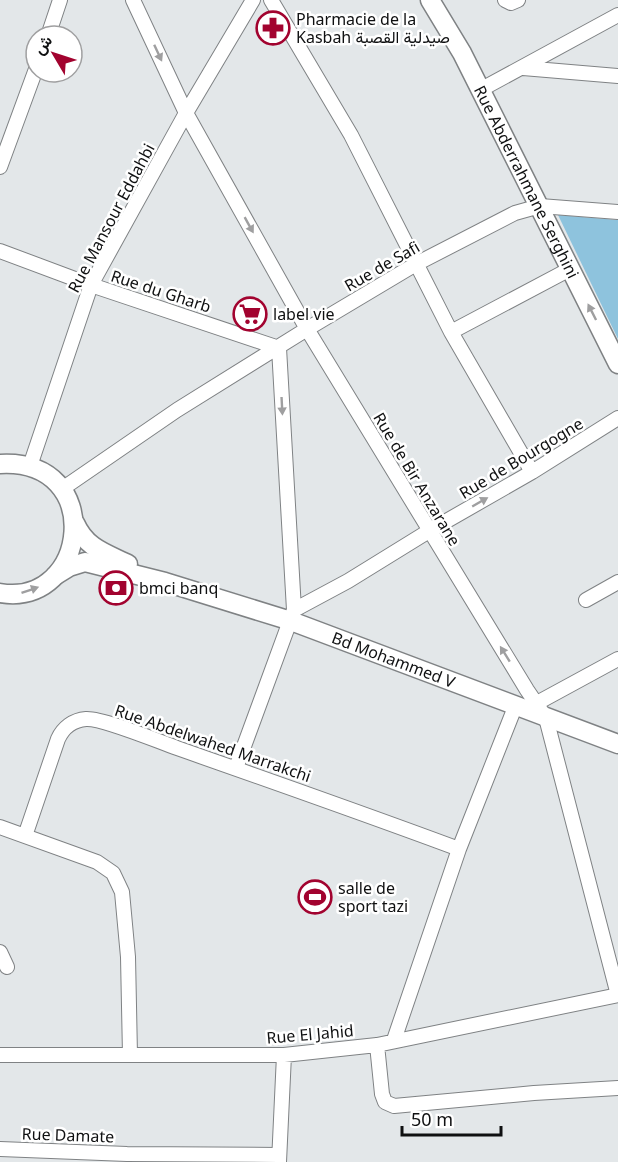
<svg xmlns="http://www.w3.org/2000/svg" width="618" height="1162" viewBox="0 0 618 1162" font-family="'Noto Sans',Vazirmatn,sans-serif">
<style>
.green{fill:#8ec3dd}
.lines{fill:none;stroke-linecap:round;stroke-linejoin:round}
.minor-casing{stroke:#7f8284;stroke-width:16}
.tertiary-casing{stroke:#7f8284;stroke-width:21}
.minor{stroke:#fff;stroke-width:14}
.tertiary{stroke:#fff;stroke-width:18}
.oneway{fill:#9f9fa0}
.labels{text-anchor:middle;stroke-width:5;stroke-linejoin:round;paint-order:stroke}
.poi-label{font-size:16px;fill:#0f1011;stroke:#fff;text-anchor:start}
.street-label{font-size:16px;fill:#0f1011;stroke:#fff}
</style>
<rect width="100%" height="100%" fill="#e3e7e9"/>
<path class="green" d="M 558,215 L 618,220 L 618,339 Z"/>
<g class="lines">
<g class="minor-casing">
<path id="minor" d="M 133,0 L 186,113 L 307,329 L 527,690 L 546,718 L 618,995
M 271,0 L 351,135 L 451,332 L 532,472
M 505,0 L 511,3 L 518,0
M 48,36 L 60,0
M 523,68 L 618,76
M 480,90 L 618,15
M 0,167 L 36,69
M 0,251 L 91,285 L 279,348 L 294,610
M 451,332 L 570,269
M 30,466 L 91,285 L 186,113 L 253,0
M 62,489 L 177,410 L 307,329 L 416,264 L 515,213 L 540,206 L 618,212
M 586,600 L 618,582
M 537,703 L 618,659
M 236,768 L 294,610 L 348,581 L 429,531 L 532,472 L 618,418
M 0,827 L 97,862 L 113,873 L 122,892 L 128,957 L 130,1055
M 25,836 L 58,739 C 63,728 73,720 86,719 C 103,718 157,741 177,748 C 271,781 365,814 459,849
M 0,952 L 7,967
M 394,1040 L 459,849 L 515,707
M 377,1045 L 382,1094 L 385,1102 L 394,1106 L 534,1093 L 618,1088
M 0,1055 L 284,1055 L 377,1045 L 618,995
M 0,1149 L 127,1154 L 279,1155
M 279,1162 L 284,1055"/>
</g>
<g class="tertiary-casing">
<g id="tertiary">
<path id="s1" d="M 430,0 L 462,53 L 618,364"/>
<path d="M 0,464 C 107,458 89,608 0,593"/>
<path d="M 75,523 C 86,548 105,553 128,564"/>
<path id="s2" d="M 56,575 L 69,567 L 85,562 L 165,582 L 291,621 L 618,744"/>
</g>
</g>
<use href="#minor" class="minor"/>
<use href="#tertiary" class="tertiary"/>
</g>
<defs><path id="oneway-solid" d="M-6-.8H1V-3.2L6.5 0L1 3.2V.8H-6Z" transform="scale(1.5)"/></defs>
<g class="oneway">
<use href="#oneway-solid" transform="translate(158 53) rotate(65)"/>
<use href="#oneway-solid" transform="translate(249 225) rotate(61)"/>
<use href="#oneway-solid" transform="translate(592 312) rotate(-117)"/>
<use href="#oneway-solid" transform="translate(282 406) rotate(87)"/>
<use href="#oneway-solid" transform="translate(480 502) rotate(-30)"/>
<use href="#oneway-solid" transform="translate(30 590) rotate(-19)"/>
<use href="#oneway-solid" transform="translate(505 654) rotate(-122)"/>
</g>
<defs>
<g id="pharmacy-ring" transform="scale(1.725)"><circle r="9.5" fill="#fff" stroke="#a2032f" stroke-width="1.5"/><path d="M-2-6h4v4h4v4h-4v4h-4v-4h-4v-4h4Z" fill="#a2032f"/></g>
<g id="supermarket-ring" transform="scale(1.725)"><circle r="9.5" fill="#fff" stroke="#a2032f" stroke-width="1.5"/><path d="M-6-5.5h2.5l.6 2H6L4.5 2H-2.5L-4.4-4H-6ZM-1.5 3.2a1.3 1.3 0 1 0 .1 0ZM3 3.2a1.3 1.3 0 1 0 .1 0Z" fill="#a2032f"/></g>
<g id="bank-ring" transform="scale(1.725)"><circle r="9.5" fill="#fff" stroke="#a2032f" stroke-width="1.5"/><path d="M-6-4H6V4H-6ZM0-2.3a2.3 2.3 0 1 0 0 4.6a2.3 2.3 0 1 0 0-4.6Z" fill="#a2032f"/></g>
<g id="stadium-ring" transform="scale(1.725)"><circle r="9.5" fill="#fff" stroke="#a2032f" stroke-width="1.5"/><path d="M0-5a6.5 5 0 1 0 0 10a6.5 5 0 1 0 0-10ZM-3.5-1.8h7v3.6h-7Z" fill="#a2032f"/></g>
</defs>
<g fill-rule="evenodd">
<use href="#pharmacy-ring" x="273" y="28"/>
<use href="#supermarket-ring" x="250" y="314"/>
<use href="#bank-ring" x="116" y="588"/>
<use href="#stadium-ring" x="315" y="897"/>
</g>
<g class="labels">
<g class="poi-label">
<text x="296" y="25">Pharmacie de la<tspan x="296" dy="18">Kasbah صيدلية القصبة</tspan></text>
<text x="273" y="320">label vie</text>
<text x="139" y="594">bmci banq</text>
<text x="338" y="894">salle de<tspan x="338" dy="18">sport tazi</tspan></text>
</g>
<g class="street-label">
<text dy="6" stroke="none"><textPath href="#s1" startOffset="206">Rue Abderrahmane Serghini</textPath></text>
<text transform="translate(111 218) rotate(-62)" y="6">Rue Mansour Eddahbi</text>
<text transform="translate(382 266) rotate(-30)" y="6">Rue de Safi</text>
<text transform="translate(161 291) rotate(18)" y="6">Rue du Gharb</text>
<text transform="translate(521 458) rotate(-31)" y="6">Rue de Bourgogne</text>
<text transform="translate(417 479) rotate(59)" y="6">Rue de Bir Anzarane</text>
<text dy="6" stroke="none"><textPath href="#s2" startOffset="356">Bd Mohammed V</textPath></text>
<text transform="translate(213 743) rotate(19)" y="6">Rue Abdelwahed Marrakchi</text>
<text transform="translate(310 1034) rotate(-5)" y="6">Rue El Jahid</text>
<text transform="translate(68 1135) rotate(2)" y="6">Rue Damate</text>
</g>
</g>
<g transform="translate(54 54) rotate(309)"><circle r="28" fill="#ffffff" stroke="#9f9fa0" stroke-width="1.5"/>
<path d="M0-4.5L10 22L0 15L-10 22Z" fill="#a2032f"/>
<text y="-9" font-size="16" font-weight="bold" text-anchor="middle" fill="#0f1011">ش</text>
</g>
<path d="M402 1126v9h99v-9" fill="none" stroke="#0f1011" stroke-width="3"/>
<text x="411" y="1126" font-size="18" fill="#0f1011" stroke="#ffffff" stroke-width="4.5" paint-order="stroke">50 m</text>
</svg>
